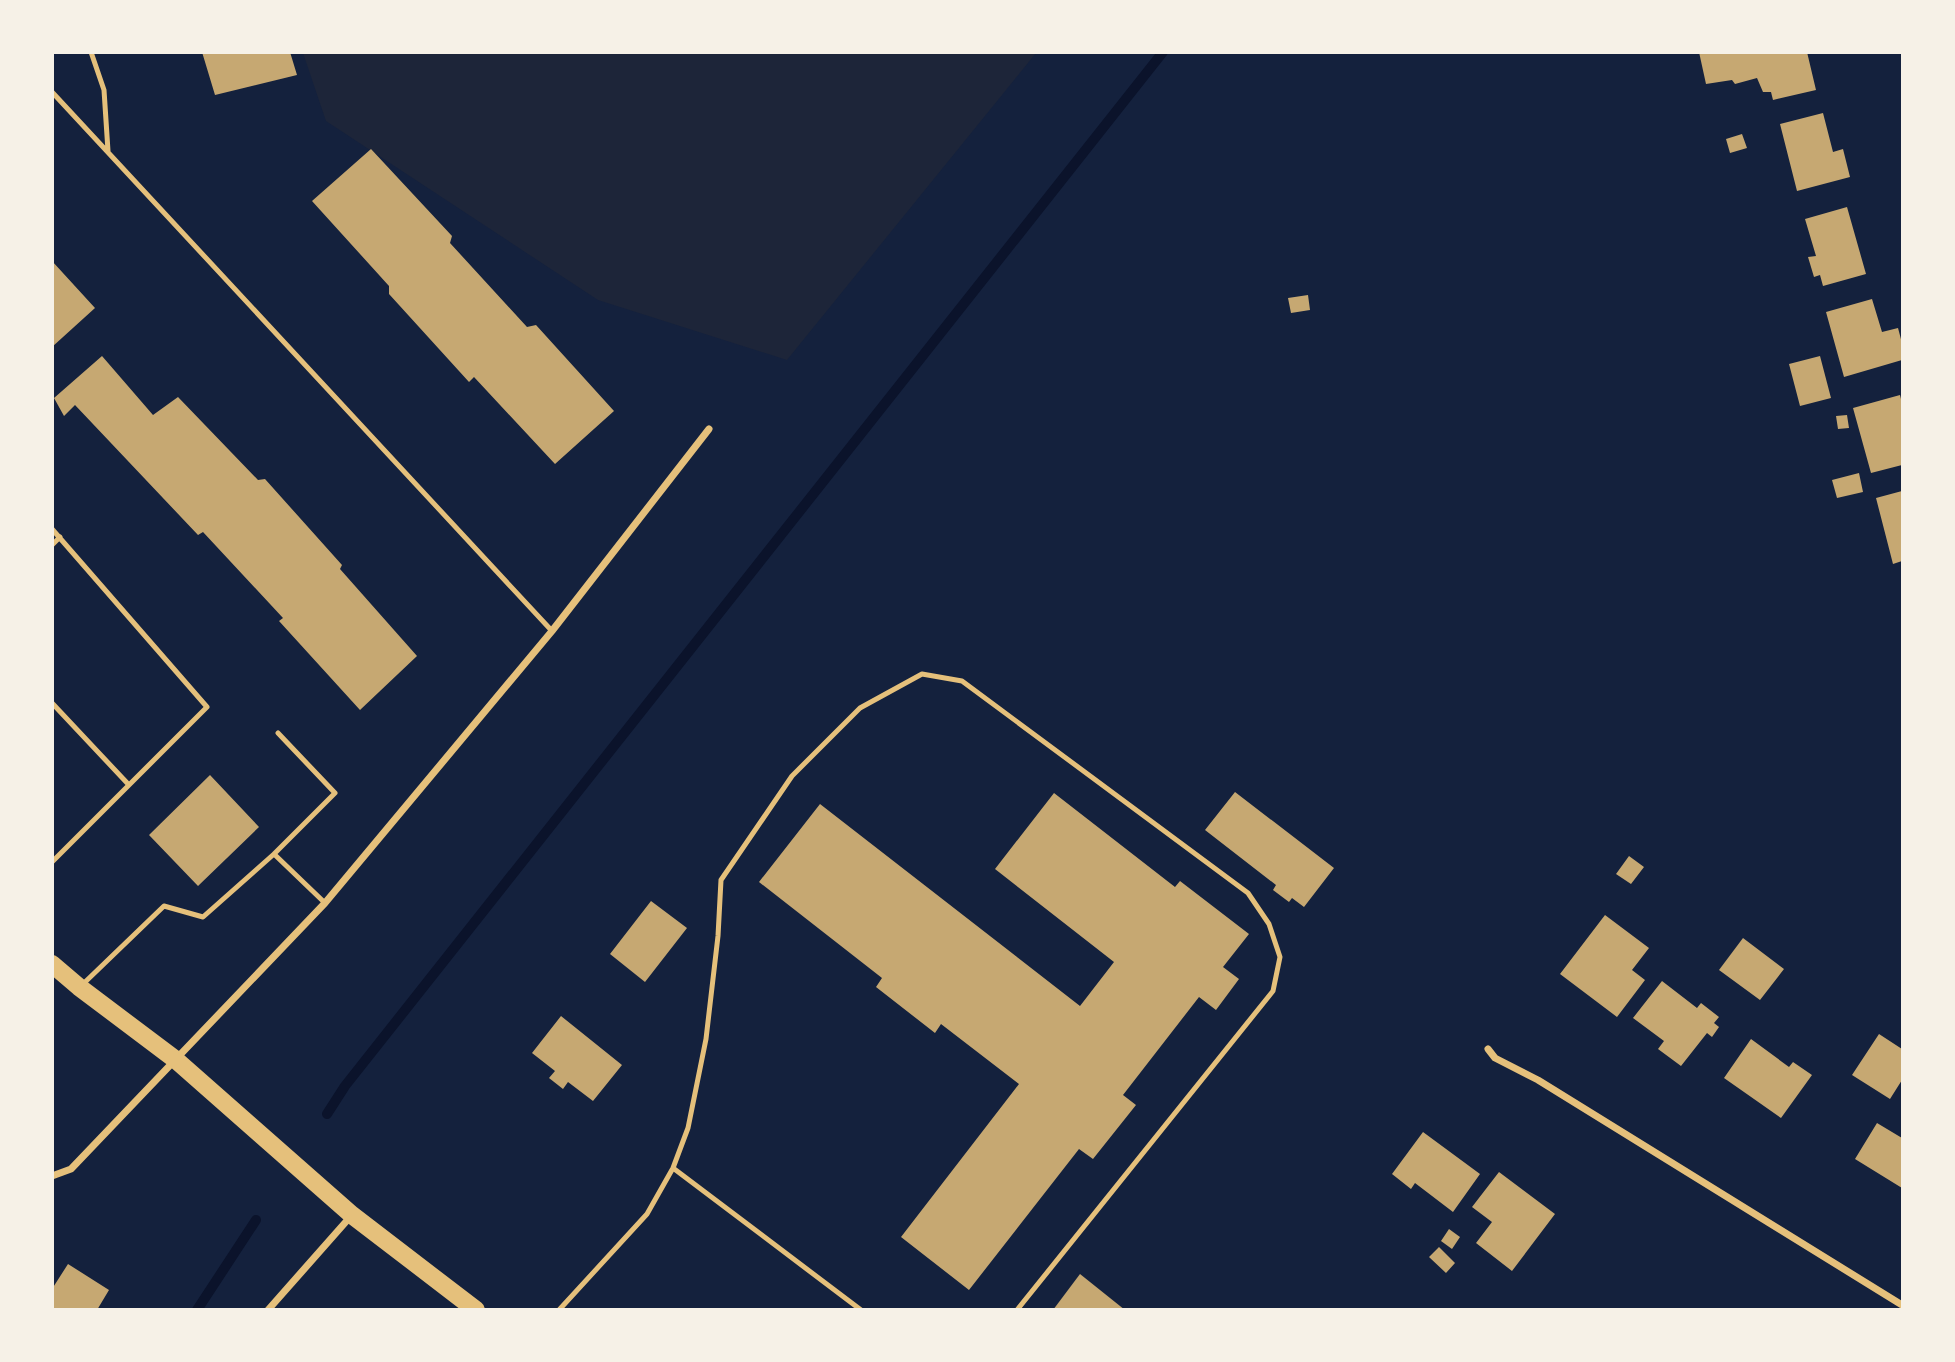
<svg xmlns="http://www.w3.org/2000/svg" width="1955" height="1362" viewBox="0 0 1955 1362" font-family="Signika,sans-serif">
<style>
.green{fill:#1d2539}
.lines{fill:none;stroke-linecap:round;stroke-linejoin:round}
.stream{stroke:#0b132b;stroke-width:10}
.building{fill:#c6a872}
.service{stroke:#e5c07b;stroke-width:5}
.minor{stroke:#e5c07b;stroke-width:7}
.primary{stroke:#e5c07b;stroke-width:18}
</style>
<rect width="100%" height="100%" fill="#14213d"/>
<path class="green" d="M 303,53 L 1036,53 L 787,360 L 598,300 L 326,121 Z"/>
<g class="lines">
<path class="stream" d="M 327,1114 L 345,1086 L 1163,52
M 197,1310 L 256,1220"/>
</g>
<path class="building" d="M 202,52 L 290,52 L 297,75 L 215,95 Z
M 1699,52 L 1807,52 L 1816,90 L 1773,100 L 1771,92 L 1763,92 L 1757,78 L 1735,84 L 1732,80 L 1706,84 Z
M 1823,113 L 1833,152 L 1843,149 L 1850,177 L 1797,191 L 1780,124 Z
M 1742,134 L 1747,148 L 1730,153 L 1726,139 Z
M 371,149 L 452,236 L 450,243 L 527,327 L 536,325 L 614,411 L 555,464 L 474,377 L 469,382 L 389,294 L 389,286 L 312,201 Z
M 1847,207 L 1866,274 L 1823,286 L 1820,275 L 1814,277 L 1808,257 L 1816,256 L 1805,219 Z
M 52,261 L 95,308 L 52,347 Z
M 1308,295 L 1310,310 L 1291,313 L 1288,298 Z
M 1872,299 L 1882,332 L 1898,328 L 1902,343 L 1902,360 L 1844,377 L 1826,312 Z
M 102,356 L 153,415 L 178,397 L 258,480 L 265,479 L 342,565 L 340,569 L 417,656 L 360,710 L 279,621 L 283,618 L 203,532 L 198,535 L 75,405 L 64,416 L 54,398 Z
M 1820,356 L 1831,398 L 1800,406 L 1789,364 Z
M 1900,395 L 1902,403 L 1902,465 L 1871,473 L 1853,408 Z
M 1847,415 L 1849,428 L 1838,429 L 1836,416 Z
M 1859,473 L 1863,492 L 1837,498 L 1832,480 Z
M 1902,491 L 1902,561 L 1893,564 L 1876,498 Z
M 210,775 L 259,827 L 198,886 L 149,835 Z
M 1235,792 L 1334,868 L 1304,907 L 1292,898 L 1289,902 L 1273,890 L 1276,885 L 1205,830 Z
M 1054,793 L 1175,887 L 1180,881 L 1249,934 L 1223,967 L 1239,979 L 1216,1010 L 1199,997 L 1123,1095 L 1136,1105 L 1093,1159 L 1079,1149 L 969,1290 L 901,1237 L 1019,1084 L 941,1024 L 935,1033 L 876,987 L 882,978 L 759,882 L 820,804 L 1080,1006 L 1114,962 L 995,869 Z
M 1629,856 L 1644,867 L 1631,884 L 1616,874 Z
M 651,901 L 687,928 L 645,982 L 610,954 Z
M 1605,915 L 1649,948 L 1632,970 L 1645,980 L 1617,1017 L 1560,974 Z
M 1743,938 L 1784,969 L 1760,1000 L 1719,970 Z
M 1662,981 L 1697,1008 L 1701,1003 L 1719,1017 L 1714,1023 L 1719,1027 L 1712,1037 L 1707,1033 L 1681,1066 L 1658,1049 L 1664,1041 L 1633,1018 Z
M 561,1016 L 622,1065 L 593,1101 L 568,1082 L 563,1089 L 549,1078 L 555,1071 L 532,1053 Z
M 1879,1034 L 1902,1049 L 1902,1080 L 1890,1099 L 1852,1075 Z
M 1751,1039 L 1789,1067 L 1793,1062 L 1812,1075 L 1781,1118 L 1724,1078 Z
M 1877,1123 L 1902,1138 L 1902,1188 L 1855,1159 Z
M 1423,1132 L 1480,1174 L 1453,1212 L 1415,1183 L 1411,1189 L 1392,1174 Z
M 1499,1172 L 1555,1214 L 1512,1271 L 1476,1243 L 1492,1222 L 1472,1207 Z
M 1449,1229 L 1460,1237 L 1452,1249 L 1441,1241 Z
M 1439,1247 L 1455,1263 L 1446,1273 L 1429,1257 Z
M 68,1264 L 109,1290 L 97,1310 L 52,1310 L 52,1289 Z
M 1080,1274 L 1125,1310 L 1053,1310 Z"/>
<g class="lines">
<path class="service" d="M 91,52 L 104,90 L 108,151
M 52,92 L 552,631
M 52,529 L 207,707 L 52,862
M 52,545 L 60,537
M 52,703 L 129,785
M 274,854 L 335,793 L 278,733
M 82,985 L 164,906 L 203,917 L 274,854 L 325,903
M 673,1168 L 861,1310
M 559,1310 L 647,1214 L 673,1168 L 688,1128 L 706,1039 L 718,936 L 721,880 L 792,776 L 860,708 L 922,674 L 962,681 L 1248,893 L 1269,924 L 1280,957 L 1273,991 L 1017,1310"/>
<path class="minor" d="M 1488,1049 L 1495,1058 L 1538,1080 L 1902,1305
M 52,1176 L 71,1169 L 325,903 L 552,631 L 709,429
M 268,1310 L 351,1216"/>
<path class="primary" d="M 52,964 L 79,987 L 176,1060 L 352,1215 L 476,1310"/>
</g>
<rect width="1955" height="1362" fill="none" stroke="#f6f1e7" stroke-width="108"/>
</svg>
